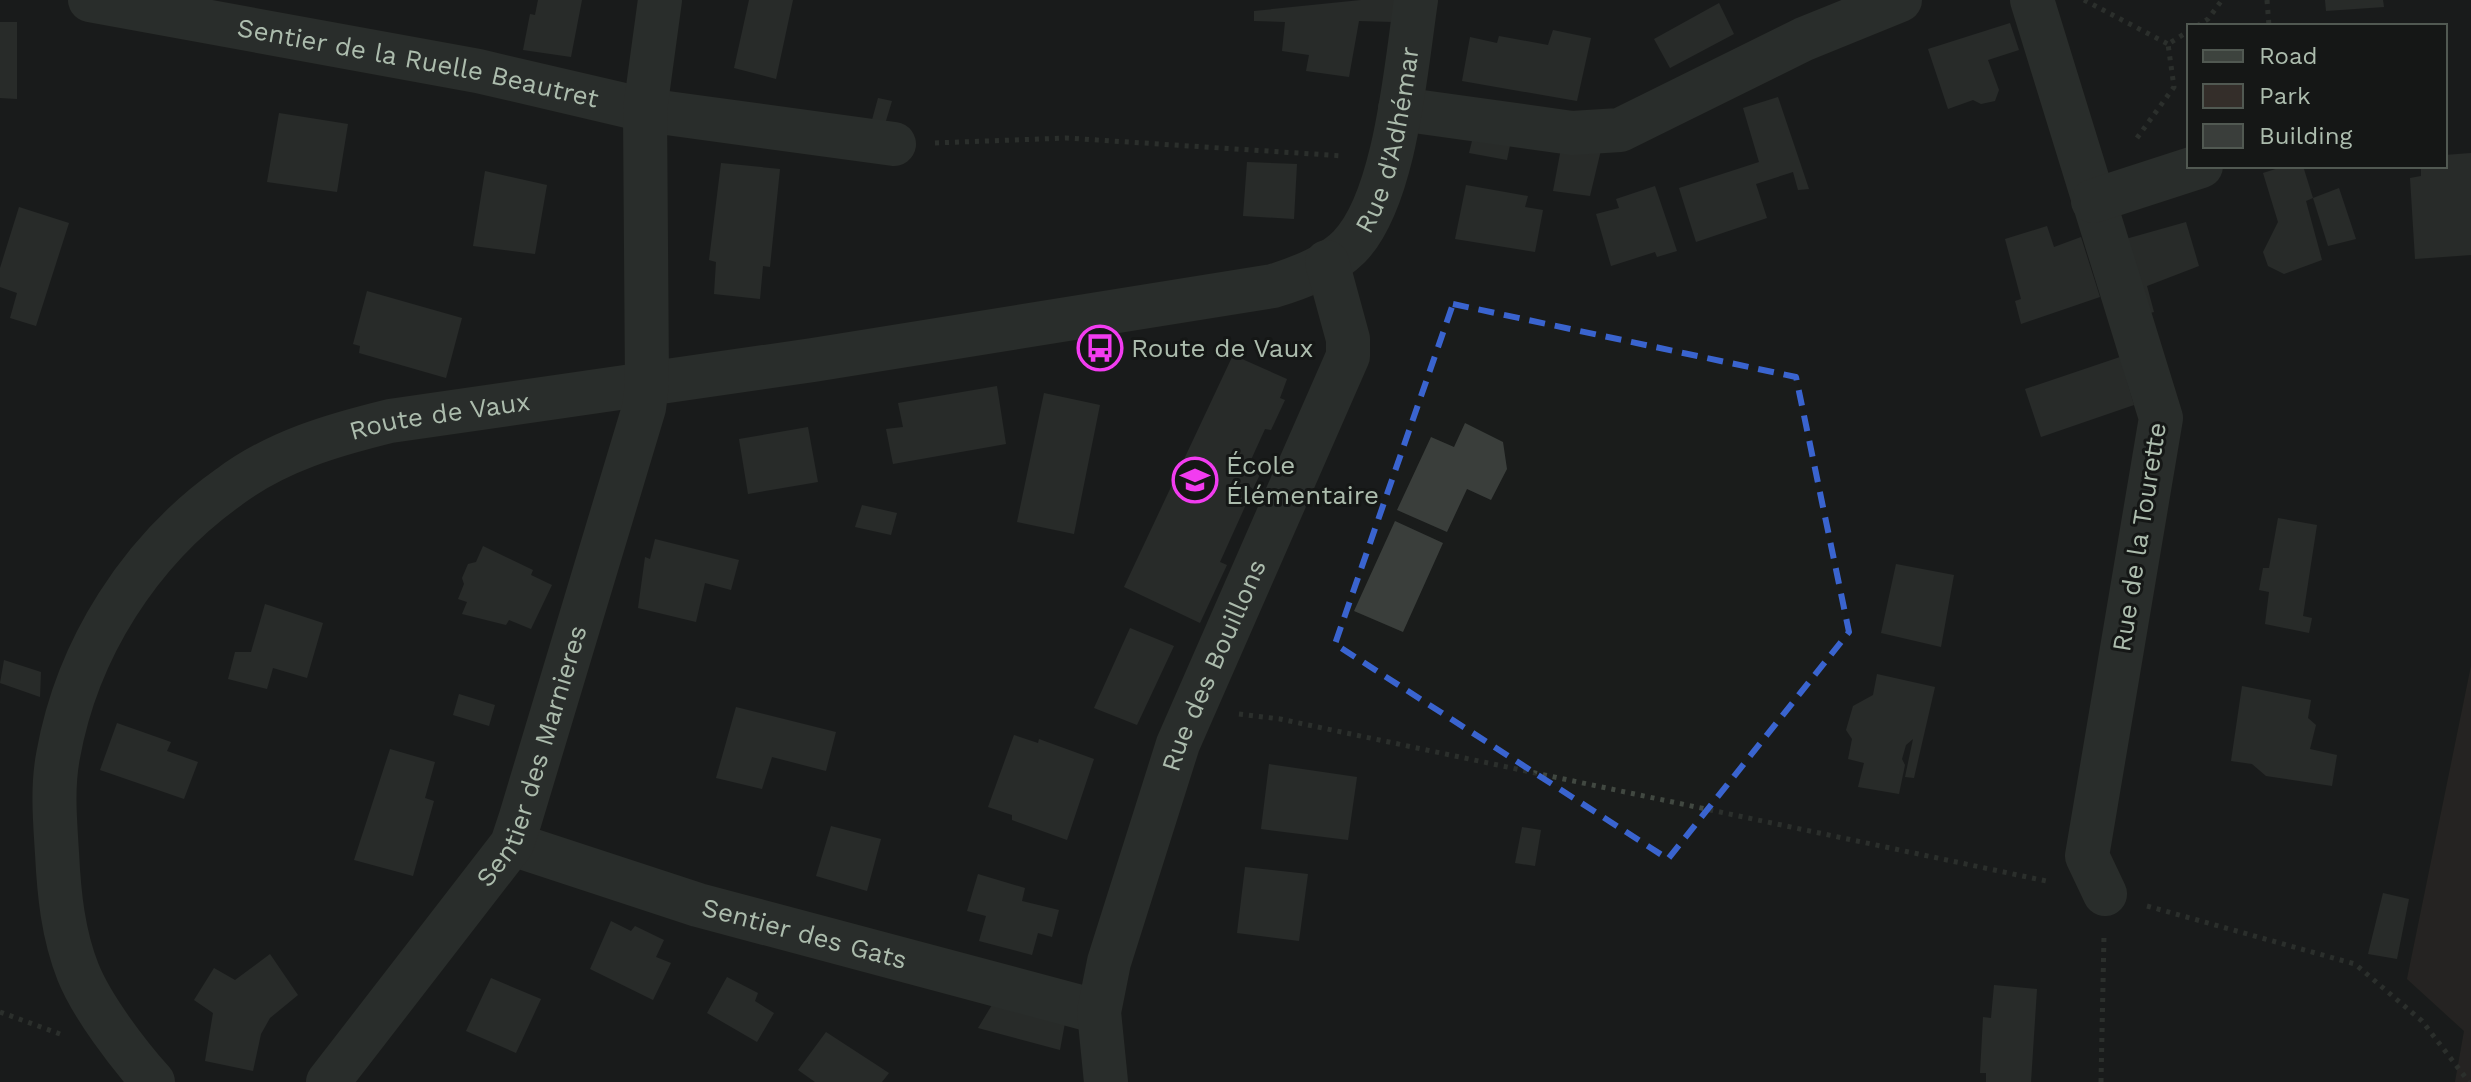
<svg xmlns="http://www.w3.org/2000/svg" width="2471" height="1082" viewBox="0 0 2471 1082" font-family="'Work Sans',sans-serif">
<style>
.green{fill:#342e2a}
.building{fill:#3a3e3b}
.lines{fill:none;stroke-linecap:round;stroke-linejoin:round}
.path{stroke:#414841;stroke-width:5;stroke-dasharray:4 6;stroke-linecap:butt}
.minor{stroke:#3d433e;stroke-width:44}
.marked{fill:none;stroke:#3a64cf;stroke-width:6;stroke-dasharray:16 10;stroke-linejoin:round}
.labels{text-anchor:middle;stroke-width:6;stroke-linejoin:round;paint-order:stroke}
.street-label{font-size:26px;fill:#acbcad;stroke:#151716}
.poi-label{font-size:26px;fill:#acbcad;stroke:#151716;text-anchor:start}
</style>
<rect width="100%" height="100%" fill="#1a1c1b"/>
<path class="green" d="M 2471,666 L 2471,1082 L 2455,1082 L 2464,1031 L 2407,979 Z"/>
<path class="building" d="M 538,0 L 582,0 L 571,57 L 523,50 L 530,14 L 535,15 Z
M 749,0 L 793,0 L 776,79 L 734,68 Z
M 1361,0 L 1398,0 L 1394,22 L 1359,21 L 1349,77 L 1306,71 L 1309,55 L 1282,51 L 1285,22 L 1254,21 L 1254,11 Z
M 2325,0 L 2383,0 L 2384,7 L 2326,11 Z
M 1719,3 L 1734,34 L 1670,68 L 1654,39 Z
M 0,22 L 17,22 L 17,99 L 0,98 Z
M 2010,23 L 2019,50 L 1988,60 L 1999,90 L 1995,101 L 1981,104 L 1973,100 L 1948,109 L 1928,49 Z
M 1553,30 L 1591,38 L 1577,101 L 1462,81 L 1470,37 L 1497,43 L 1499,36 L 1548,45 Z
M 1778,97 L 1809,189 L 1798,190 L 1793,172 L 1756,184 L 1767,218 L 1696,242 L 1679,188 L 1759,162 L 1743,108 Z
M 878,98 L 892,101 L 885,124 L 872,120 Z
M 279,113 L 348,124 L 337,192 L 267,182 Z
M 1475,129 L 1512,135 L 1507,160 L 1469,153 Z
M 1562,143 L 1601,150 L 1590,196 L 1553,191 Z
M 2471,153 L 2471,255 L 2415,259 L 2410,178 L 2421,176 L 2421,166 L 2445,166 L 2445,155 Z
M 1247,162 L 1297,164 L 1294,219 L 1243,216 Z
M 721,163 L 780,169 L 770,267 L 763,266 L 760,299 L 714,294 L 716,262 L 709,260 Z
M 2285,166 L 2303,166 L 2313,198 L 2306,201 L 2322,260 L 2284,274 L 2268,266 L 2263,252 L 2278,222 L 2263,173 Z
M 485,171 L 547,185 L 535,254 L 473,246 Z
M 1466,185 L 1528,196 L 1525,207 L 1543,210 L 1535,252 L 1455,239 Z
M 1655,186 L 1677,251 L 1657,257 L 1655,252 L 1611,266 L 1596,214 L 1619,208 L 1616,199 Z
M 2339,188 L 2356,239 L 2328,246 L 2313,198 Z
M 19,207 L 69,223 L 36,326 L 10,318 L 17,293 L 0,287 L 0,268 Z
M 2186,222 L 2199,266 L 2147,286 L 2154,312 L 2138,316 L 2115,242 Z
M 2047,226 L 2054,247 L 2081,237 L 2100,297 L 2021,324 L 2015,301 L 2021,299 L 2005,239 Z
M 367,291 L 462,318 L 446,378 L 359,353 L 360,346 L 353,344 Z
M 1233,355 L 1287,379 L 1280,398 L 1285,400 L 1271,430 L 1265,429 L 1250,462 L 1263,468 L 1253,489 L 1249,486 L 1244,499 L 1248,500 L 1220,562 L 1227,565 L 1200,623 L 1124,587 Z
M 2120,357 L 2134,405 L 2041,437 L 2025,389 Z
M 997,386 L 1006,444 L 893,464 L 886,429 L 903,427 L 898,403 Z
M 1044,393 L 1100,405 L 1074,534 L 1017,522 Z
M 1465,423 L 1503,442 L 1507,469 L 1491,500 L 1467,489 L 1447,532 L 1397,510 L 1431,437 L 1454,447 Z
M 808,427 L 818,482 L 748,494 L 739,439 Z
M 862,505 L 897,513 L 891,535 L 855,527 Z
M 2278,518 L 2317,525 L 2303,616 L 2312,618 L 2309,633 L 2265,624 L 2269,592 L 2259,590 L 2263,568 L 2269,568 Z
M 1395,521 L 1443,543 L 1403,632 L 1354,611 Z
M 655,539 L 739,560 L 731,590 L 705,583 L 696,622 L 638,608 L 645,557 L 650,559 Z
M 483,546 L 533,570 L 531,575 L 552,585 L 531,629 L 509,620 L 506,625 L 462,614 L 467,602 L 458,599 L 464,584 L 462,578 L 468,564 L 476,562 Z
M 1896,564 L 1954,575 L 1941,647 L 1881,633 Z
M 265,604 L 323,623 L 307,678 L 273,668 L 267,689 L 228,679 L 235,652 L 251,652 Z
M 1130,628 L 1174,646 L 1137,725 L 1094,708 Z
M 4,660 L 41,672 L 40,697 L 0,683 Z
M 1877,674 L 1935,687 L 1914,778 L 1905,777 L 1913,739 L 1906,745 L 1902,759 L 1905,765 L 1899,794 L 1858,787 L 1864,763 L 1848,759 L 1852,739 L 1846,730 L 1853,706 L 1873,695 Z
M 2242,686 L 2311,700 L 2308,718 L 2316,725 L 2310,749 L 2337,755 L 2332,786 L 2266,776 L 2252,764 L 2231,761 Z
M 459,694 L 495,705 L 489,726 L 453,715 Z
M 736,707 L 836,732 L 826,771 L 772,757 L 762,789 L 716,778 Z
M 117,723 L 171,742 L 167,751 L 198,762 L 184,799 L 100,770 Z
M 1014,735 L 1038,743 L 1039,739 L 1094,759 L 1067,840 L 1012,820 L 1012,815 L 988,807 Z
M 390,749 L 435,762 L 425,798 L 434,801 L 413,876 L 354,860 Z
M 1269,764 L 1357,777 L 1348,840 L 1261,829 Z
M 831,826 L 881,839 L 867,891 L 816,876 Z
M 1522,827 L 1541,830 L 1535,866 L 1515,863 Z
M 1245,867 L 1308,874 L 1299,941 L 1237,933 Z
M 978,874 L 1025,888 L 1022,901 L 1059,910 L 1052,937 L 1038,933 L 1032,955 L 979,941 L 986,916 L 967,911 Z
M 2383,893 L 2409,899 L 2397,959 L 2368,954 Z
M 611,921 L 631,931 L 635,926 L 664,940 L 656,957 L 671,963 L 653,1000 L 590,969 Z
M 270,954 L 298,995 L 270,1018 L 261,1034 L 253,1071 L 205,1061 L 213,1013 L 194,1000 L 214,968 L 235,980 Z
M 727,977 L 758,993 L 755,1001 L 774,1013 L 757,1042 L 707,1013 Z
M 491,978 L 541,999 L 516,1053 L 466,1031 Z
M 1994,985 L 2037,989 L 2031,1082 L 1986,1082 L 1986,1073 L 1980,1073 L 1983,1017 L 1991,1018 Z
M 995,1000 L 1067,1012 L 1060,1050 L 978,1028 Z
M 826,1032 L 889,1073 L 882,1082 L 815,1082 L 798,1070 Z"/>
<g class="lines">
<path class="path" d="M 2084,0 L 2168,44
M 2267,0 L 2269,26
M 2197,26 L 2208,19 L 2222,0
M 2137,138 L 2174,87 L 2168,44 L 2189,31
M 935,143 L 1066,138 L 1344,156
M 1239,714 L 1280,719 L 2051,882
M 2147,906 L 2355,964 L 2422,1021 L 2469,1082
M 0,1012 L 60,1034
M 2101,1082 L 2104,935"/>
<g class="minor">
<path id="s1" d="M 90,0 L 478,71 L 645,110 L 894,144"/>
<path d="M 2032,0 L 2161,418 L 2087,856 L 2105,894"/>
<path d="M 1400,109 L 1572,133 L 1620,130 L 1804,39 L 1900,0"/>
<path d="M 2093,201 L 2201,166"/>
<path id="s2" d="M 512,844 L 698,905 L 1099,1012"/>
<path id="s3" d="M 153,1082 C 128,1054 92,1007 78,972 C 63,934 59,894 57,853 C 55,821 52,788 58,756 C 77,649 140,550 229,487 C 277,451 333,435 390,421 L 813,360 L 1273,286 C 1299,278 1329,267 1349,247 C 1396,199 1406,66 1416,0"/>
<path id="s4" d="M 328,1082 L 512,844 L 520,820 L 644,408 L 647,384 L 645,110 L 660,0"/>
<path id="s5" d="M 1106,1082 L 1099,1012 L 1109,962 L 1178,744 L 1348,356 L 1348,339 L 1327,262"/>
</g>
</g>
<path d="M0 0H2471V1082H0ZM 1453,304 L 1796,377 L 1849,632 L 1668,859 L 1335,644 Z" fill="#1a1c1b" fill-opacity=".55" fill-rule="evenodd"/>
<path class="marked" d="M 1453,304 L 1796,377 L 1849,632 L 1668,859 L 1335,644 Z"/>
<defs>
<g id="bus-ring" transform="scale(2.3)"><circle r="9.5" fill="#151716" stroke="#f23cf0" stroke-width="1.5"/><path d="M-5-6H5V4H4V6H2V4H-2V6H-4V4H-5ZM-3.5-4V0h7V-4ZM-3.5 1.2v1.5H-2V1.2ZM2 1.2v1.5H3.5V1.2Z" fill="#f23cf0"/></g>
<g id="school-ring" transform="scale(2.3)"><circle r="9.5" fill="#151716" stroke="#f23cf0" stroke-width="1.5"/><path d="M0-5L7-2L0 1L-7-2ZM-4 1L0 2.5L4 1V4Q0 6-4 4Z" fill="#f23cf0"/></g>
</defs>
<g fill-rule="evenodd">
<use href="#bus-ring" x="1100" y="348"/>
<use href="#school-ring" x="1195" y="480"/>
</g>
<g class="labels">
<g class="street-label">
<text dy="9" stroke="none"><textPath href="#s1" startOffset="334">Sentier de la Ruelle Beautret</textPath></text>
<text dy="9" stroke="none"><textPath href="#s3" startOffset="1950">Rue d'Adhémar</textPath></text>
<text dy="9" stroke="none"><textPath href="#s3" startOffset="904">Route de Vaux</textPath></text>
<text transform="translate(2139 537) rotate(-81)" y="9">Rue de la Tourette</text>
<text dy="9" stroke="none"><textPath href="#s5" startOffset="436">Rue des Bouillons</textPath></text>
<text dy="9" stroke="none"><textPath href="#s4" startOffset="390">Sentier des Marnieres</textPath></text>
<text dy="9" stroke="none"><textPath href="#s2" startOffset="306">Sentier des Gats</textPath></text>
</g>
<g class="poi-label">
<text x="1131" y="357">Route de Vaux</text>
<text x="1226" y="474">École<tspan x="1226" dy="30">Élémentaire</tspan></text>
</g>
</g>
<rect x="2187" y="24" width="260" height="144" fill="#151716" stroke="#515952" stroke-width="2"/>
<rect x="2203" y="50" width="40" height="12" fill="#3d433e" stroke="#515952" stroke-width="2"/>
<text x="2259" y="64" font-size="24" fill="#acbcad">Road</text>
<rect x="2203" y="84" width="40" height="24" fill="#342e2a" stroke="#515952" stroke-width="2"/>
<text x="2259" y="104" font-size="24" fill="#acbcad">Park</text>
<rect x="2203" y="124" width="40" height="24" fill="#3a3e3b" stroke="#515952" stroke-width="2"/>
<text x="2259" y="144" font-size="24" fill="#acbcad">Building</text>
</svg>
